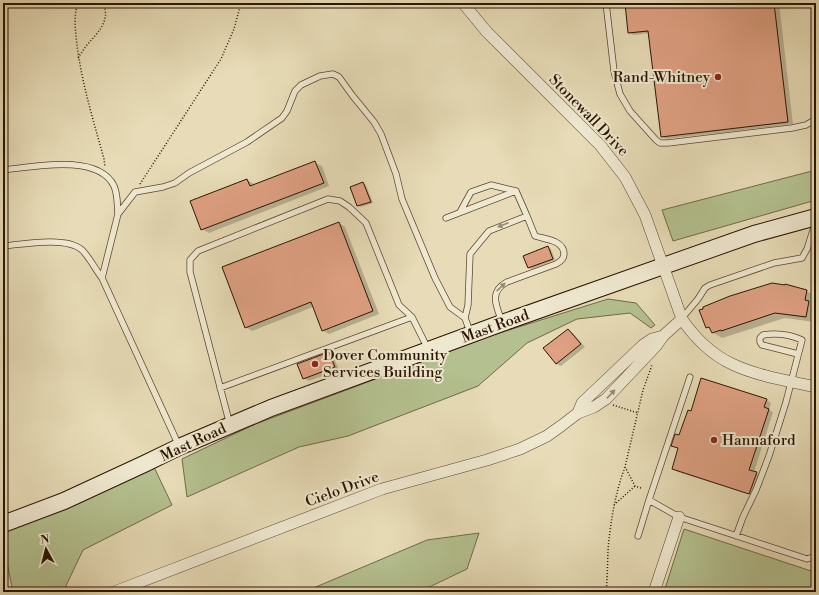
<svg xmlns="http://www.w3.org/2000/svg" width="819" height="595" viewBox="0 0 819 595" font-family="'Libre Bodoni',serif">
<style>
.green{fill:#b4c08f;stroke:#706a48}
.shadow{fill:#0003}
.building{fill:#dfa183;stroke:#2b1500}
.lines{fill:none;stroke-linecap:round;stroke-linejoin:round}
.lane-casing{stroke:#5a472e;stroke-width:7}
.street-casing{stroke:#5a472e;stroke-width:12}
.secondary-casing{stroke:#2b1500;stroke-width:18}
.path{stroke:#2b1500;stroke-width:1.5;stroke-dasharray:1 2;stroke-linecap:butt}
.lane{stroke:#efe8d0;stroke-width:5.5}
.street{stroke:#efe8d0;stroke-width:11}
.secondary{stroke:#efe8d0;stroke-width:16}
.oneway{fill:#978972}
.poi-dot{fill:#8f2418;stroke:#efe8d0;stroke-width:1.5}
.labels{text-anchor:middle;stroke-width:4;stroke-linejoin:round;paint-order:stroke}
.poi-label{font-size:15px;fill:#2b1500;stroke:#efe8d0;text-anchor:start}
.street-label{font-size:15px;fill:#2b1500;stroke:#efe8d0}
</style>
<rect width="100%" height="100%" fill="#e7dcb7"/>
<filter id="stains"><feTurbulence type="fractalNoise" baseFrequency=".005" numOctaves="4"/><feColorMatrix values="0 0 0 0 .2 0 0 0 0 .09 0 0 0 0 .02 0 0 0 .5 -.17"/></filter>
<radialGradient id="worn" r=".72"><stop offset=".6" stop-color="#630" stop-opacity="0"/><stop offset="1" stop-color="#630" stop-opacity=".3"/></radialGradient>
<path class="green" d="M 816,170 L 816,200 L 673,241 L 662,210 Z
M 608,299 L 636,303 L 655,325 L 651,328 L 630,313 L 577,319 L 527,343 L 478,386 L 348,436 L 299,447 L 187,497 L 182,459 L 253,425 L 493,335 Z
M 154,467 L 172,505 L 83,550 L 63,592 L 13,592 L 3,544 L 3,532 Z
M 684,529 L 811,571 L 816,566 L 816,592 L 664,592 Z
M 479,533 L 467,569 L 419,592 L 304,592 L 427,540 Z"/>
<path class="shadow" d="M 626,3 L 779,3 L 793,124 L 666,139 L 661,136 L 649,33 L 634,35 L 629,33 Z
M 315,163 L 322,166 L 329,186 L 209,233 L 202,229 L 247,180 L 254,184 L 255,186 Z
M 363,183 L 366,185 L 373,203 L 361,207 L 358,206 L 351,187 Z
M 339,223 L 345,227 L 379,314 L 329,334 L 322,330 L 313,307 L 252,331 L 246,327 Z
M 548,247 L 551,249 L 555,260 L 532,269 L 529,268 L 524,257 Z
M 806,291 L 816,296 L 814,305 L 816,306 L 815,322 L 785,318 L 722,338 L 712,332 L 712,330 L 707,327 Z
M 568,330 L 573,333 L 585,347 L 561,366 L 556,364 L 544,348 Z
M 329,353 L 333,356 L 339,370 L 309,381 L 304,378 Z
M 702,380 L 767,400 L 771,403 L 769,410 L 773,412 L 754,472 L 761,476 L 754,496 L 678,472 L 673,469 L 679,449 L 673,446 L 680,437 L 691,412 Z"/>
<path class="building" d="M 625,3 L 774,3 L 788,122 L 661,137 L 648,31 L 628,33 Z
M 315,161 L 324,183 L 201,230 L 190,201 L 247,179 L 250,186 Z
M 363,182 L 371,202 L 357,206 L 350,187 Z
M 339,222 L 373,311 L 322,331 L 311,302 L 245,328 L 222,267 Z
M 548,246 L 553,259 L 528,268 L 523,256 Z
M 772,283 L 785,285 L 785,284 L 807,290 L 805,300 L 809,301 L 806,317 L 775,313 L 721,331 L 721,330 L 712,333 L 709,327 L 706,328 L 699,310 L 703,309 L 703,307 L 730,296 Z
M 568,329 L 581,344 L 556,364 L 543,348 Z
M 329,352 L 335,367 L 303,379 L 297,364 Z
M 701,378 L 767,399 L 764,407 L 769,409 L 749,470 L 757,472 L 749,494 L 672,469 L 678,448 L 671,446 L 675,434 L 679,435 L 688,410 L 691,411 Z"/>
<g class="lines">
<g class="lane-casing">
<path id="lane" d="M 606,3 L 614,71 L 620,94 L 630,111 L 656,140 L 660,143 L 668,143 L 792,128 L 806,125 L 816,119
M 3,170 C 32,167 98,153 114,186 C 118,195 117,204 118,214
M 460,212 L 471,192 L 491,185 L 516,191
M 446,218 L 516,191 L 527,216
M 3,246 C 23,244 67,236 82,250 C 90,258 95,269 102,278 L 179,446
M 102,278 L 118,214 L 135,192 L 163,187 L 175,183 L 189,173 L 247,142 L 282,118 L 287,111 L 295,91 L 301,85 L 320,76 L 333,74 L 339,77 L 352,95 L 374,122 L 381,134 L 396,174 L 402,199 L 435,278 L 450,307 L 465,318
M 682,318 L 698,299 L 705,288 L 710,285 L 774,263 L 802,258 L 807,249 L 816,221
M 470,332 L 465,318 L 468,305 L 470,254 L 489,231 L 527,216 L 535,236 C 544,239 564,240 564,254 C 564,259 560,262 556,264 L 507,282 C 488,292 497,307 502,322
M 690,377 L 649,500 L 679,517 L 807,559 L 816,556
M 220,388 L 412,317
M 230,425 L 190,272 L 190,260 L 198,251 L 328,199 L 340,201 L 349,207 L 366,223 L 399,305 L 412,317 L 428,349
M 638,536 L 649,500
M 736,536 L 743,517 L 756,490 L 769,456 L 786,402 L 802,340 C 789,334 776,333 763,335 L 760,338 L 760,342 L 762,345 L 798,354"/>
</g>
<g class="street-casing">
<path id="street" d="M 463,3 L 486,31 L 600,145 L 625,177 L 645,215 L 682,319 C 694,337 712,355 732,364 C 757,376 789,381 816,387
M 578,413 L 594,407 L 606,399 L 656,346 L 663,336 L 682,319
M 114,592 L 382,489 L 487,460 L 520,449 L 547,436 L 561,426 L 578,413 L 582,403 L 643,345 L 652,339 L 663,336
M 654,592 L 679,517"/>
</g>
<g class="secondary-casing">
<path id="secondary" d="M 3,524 L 64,501 L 144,464 L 179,447 L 271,408 L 502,323 L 754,234 L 816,217"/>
</g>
<path class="path" d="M 78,3 C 74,14 75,25 76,36 C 80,78 93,119 104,159 L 105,167
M 78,58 C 81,53 84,49 87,45 C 98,32 111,21 103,3
M 140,184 L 221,59 L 234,29 L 241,3
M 613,405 L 638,413
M 641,488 L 635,486 L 625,467 L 643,390 L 652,365
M 614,505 L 635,486
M 606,592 C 608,575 607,557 609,539 C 612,514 616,491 625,467"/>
<use href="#lane" class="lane"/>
<use href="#street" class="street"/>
<use href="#secondary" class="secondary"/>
</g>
<defs><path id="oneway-solid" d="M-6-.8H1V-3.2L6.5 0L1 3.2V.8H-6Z"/></defs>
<g class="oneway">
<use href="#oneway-solid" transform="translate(503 225) rotate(159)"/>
<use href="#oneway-solid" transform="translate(501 287) rotate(-43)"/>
<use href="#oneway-solid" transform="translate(611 394) rotate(-47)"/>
</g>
<g class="poi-dot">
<circle cx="718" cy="77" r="4"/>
<circle cx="315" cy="364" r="4"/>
<circle cx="714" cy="440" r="4"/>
</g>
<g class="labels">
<g class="poi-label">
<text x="710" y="82" text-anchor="end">Rand-Whitney</text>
<text x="323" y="360">Dover Community<tspan x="323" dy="17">Services Building</tspan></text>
<text x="722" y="445">Hannaford</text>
</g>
<g class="street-label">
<text transform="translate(589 115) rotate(46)" y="5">Stonewall Drive</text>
<text transform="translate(495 326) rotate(-20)" y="5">Mast Road</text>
<text transform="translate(193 442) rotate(-25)" y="5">Mast Road</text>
<text transform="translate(342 489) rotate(-20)" y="5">Cielo Drive</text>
</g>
</g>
<rect width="819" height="595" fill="none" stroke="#e7dcb7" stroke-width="16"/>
<rect x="4" y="4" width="811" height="587" fill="none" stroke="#2b1500" stroke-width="2"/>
<rect x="8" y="8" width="803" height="579" fill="none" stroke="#2b1500"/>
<g transform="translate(46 549) rotate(353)" stroke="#efe8d0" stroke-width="3" paint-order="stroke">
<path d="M0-3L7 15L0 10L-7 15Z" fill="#2b1500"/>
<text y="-6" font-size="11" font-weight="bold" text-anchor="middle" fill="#2b1500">N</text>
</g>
<rect width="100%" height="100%" filter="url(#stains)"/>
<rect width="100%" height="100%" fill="url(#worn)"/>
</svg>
